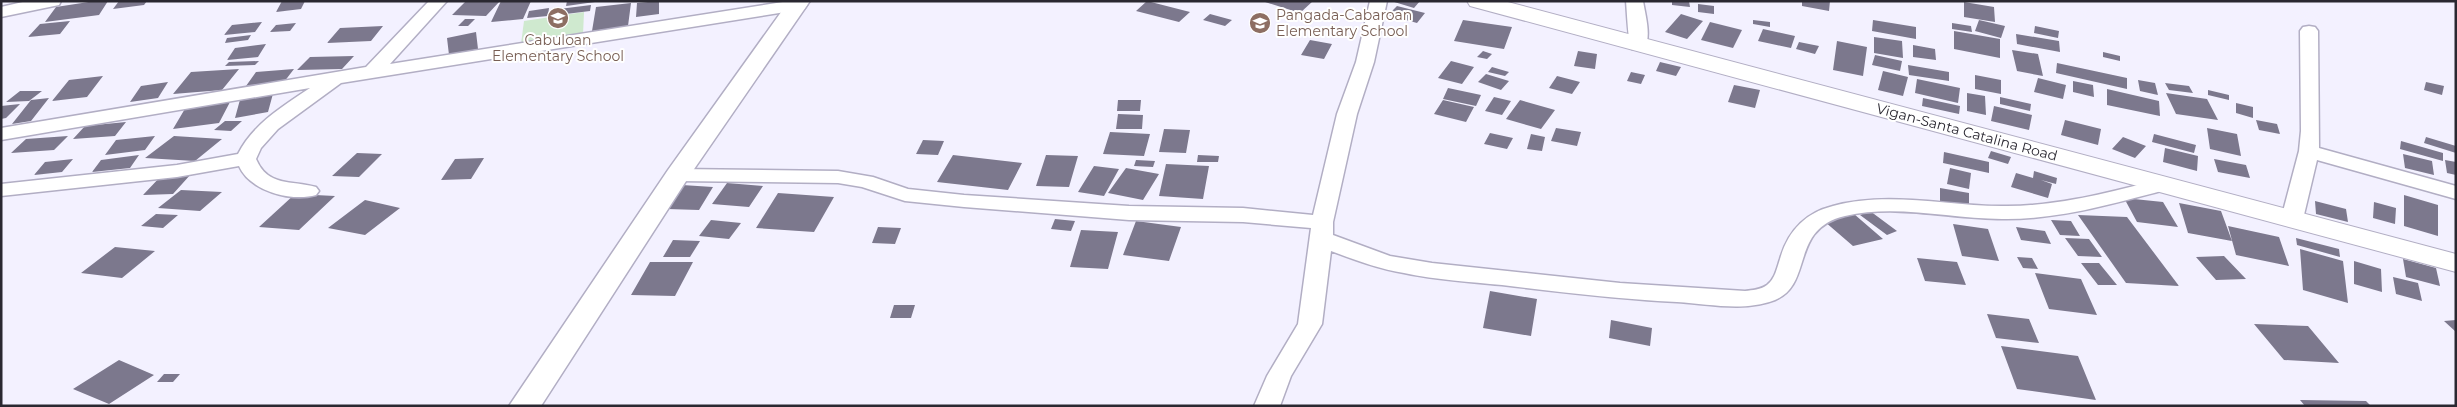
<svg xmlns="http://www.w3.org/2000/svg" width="2457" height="407" viewBox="0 0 2457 407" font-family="Montserrat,sans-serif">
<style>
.green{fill:#cfe9cf}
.building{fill:#7c788d}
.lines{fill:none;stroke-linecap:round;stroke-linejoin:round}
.minor-casing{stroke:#b2aec4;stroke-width:3}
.tertiary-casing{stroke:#b2aec4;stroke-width:3}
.secondary-casing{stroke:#b2aec4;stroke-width:2}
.minor{fill:#fff;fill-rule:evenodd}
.tertiary{fill:#fff;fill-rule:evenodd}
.secondary{fill:#fff;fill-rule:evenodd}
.labels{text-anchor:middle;stroke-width:4;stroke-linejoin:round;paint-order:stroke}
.education-label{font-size:14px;fill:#785e54;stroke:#fff;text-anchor:start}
.street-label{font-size:14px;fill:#2a2831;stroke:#fff}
</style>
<rect width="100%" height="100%" fill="#f3f1ff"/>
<path class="green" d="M 584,12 L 583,35 L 521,44 L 524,21 Z"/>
<path class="building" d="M 95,1 L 108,1 L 99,15 L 45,22 L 56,7 Z
M 119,1 L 147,1 L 144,5 L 113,9 Z
M 282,1 L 305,1 L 301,9 L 276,12 Z
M 466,1 L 500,1 L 486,16 L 452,15 Z
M 501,1 L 531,1 L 523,19 L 491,22 Z
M 567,1 L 595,1 L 595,2 L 566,6 Z
M 659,1 L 659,14 L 636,17 L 637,3 Z
M 1147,1 L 1190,12 L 1179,22 L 1136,11 Z
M 1262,1 L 1313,1 L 1300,13 Z
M 1391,1 L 1420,1 L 1414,8 Z
M 1672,1 L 1689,1 L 1690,7 L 1672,5 Z
M 1802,1 L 1830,1 L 1829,11 L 1802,6 Z
M 1964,2 L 1994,7 L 1995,22 L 1964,17 Z
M 631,3 L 628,26 L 592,31 L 596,7 Z
M 1698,4 L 1714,6 L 1714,14 L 1698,12 Z
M 591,5 L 590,11 L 558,15 L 559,9 Z
M 1397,6 L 1425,13 L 1417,23 L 1388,15 Z
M 549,8 L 548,16 L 527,18 L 529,11 Z
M 1210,14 L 1232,20 L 1225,26 L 1203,20 Z
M 1681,14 L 1703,21 L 1687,39 L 1665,32 Z
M 465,19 L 475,19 L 468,26 L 458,26 Z
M 1463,20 L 1512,27 L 1504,49 L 1454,41 Z
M 1753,20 L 1770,22 L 1770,27 L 1753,24 Z
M 1873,20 L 1916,27 L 1916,39 L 1872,31 Z
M 1979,20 L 2005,26 L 2001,38 L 1975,31 Z
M 70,21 L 60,34 L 28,37 L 40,24 Z
M 262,22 L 255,32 L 224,35 L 232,25 Z
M 1710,22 L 1742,30 L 1733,48 L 1701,40 Z
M 296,23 L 290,31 L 270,32 L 276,25 Z
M 1952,23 L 1971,26 L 1972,32 L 1952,29 Z
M 383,26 L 371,41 L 327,43 L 340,28 Z
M 2035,26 L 2059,31 L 2058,38 L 2034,33 Z
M 1763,29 L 1795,36 L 1791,48 L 1758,41 Z
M 1954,31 L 2000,39 L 2000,58 L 1954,49 Z
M 476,32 L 478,49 L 449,55 L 447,38 Z
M 2016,34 L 2059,41 L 2060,52 L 2017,44 Z
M 251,35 L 248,40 L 225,43 L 227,38 Z
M 1874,37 L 1902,41 L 1903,58 L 1874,53 Z
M 1310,40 L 1332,44 L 1324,59 L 1301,55 Z
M 1837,41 L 1867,47 L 1863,76 L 1833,70 Z
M 1799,42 L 1819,46 L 1815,54 L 1796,49 Z
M 266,44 L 258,57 L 227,60 L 235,48 Z
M 1913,45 L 1935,49 L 1936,60 L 1913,57 Z
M 2012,50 L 2038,54 L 2043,76 L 2017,71 Z
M 1483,51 L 1492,54 L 1487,59 L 1477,57 Z
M 1578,51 L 1597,54 L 1595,69 L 1574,66 Z
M 2103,52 L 2120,56 L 2120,61 L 2103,57 Z
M 1875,55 L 1902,61 L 1900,71 L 1872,65 Z
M 354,56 L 342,69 L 297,70 L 310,57 Z
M 259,61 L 255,65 L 225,66 L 229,62 Z
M 1451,61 L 1474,67 L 1462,84 L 1438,78 Z
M 1660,62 L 1681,67 L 1676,76 L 1656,71 Z
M 2057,63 L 2127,78 L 2127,89 L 2056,73 Z
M 1908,65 L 1949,72 L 1949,81 L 1909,75 Z
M 1492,67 L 1509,72 L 1505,76 L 1488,72 Z
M 239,69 L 222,90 L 173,94 L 191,72 Z
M 294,69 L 284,82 L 246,86 L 256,72 Z
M 1883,71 L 1908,77 L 1903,96 L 1878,90 Z
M 1631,72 L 1645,75 L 1641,84 L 1627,81 Z
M 1486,74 L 1509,81 L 1501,90 L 1478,82 Z
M 1975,75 L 2001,80 L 2001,94 L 1975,89 Z
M 103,76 L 87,97 L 52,101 L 69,80 Z
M 1557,76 L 1580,82 L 1572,94 L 1549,88 Z
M 2038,78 L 2066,85 L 2063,99 L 2034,92 Z
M 1917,79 L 1960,88 L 1958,103 L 1915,93 Z
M 2138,80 L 2155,83 L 2158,95 L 2140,91 Z
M 2073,81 L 2093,85 L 2094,97 L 2073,92 Z
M 168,82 L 158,98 L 130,102 L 141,86 Z
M 2426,82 L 2444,86 L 2442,95 L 2424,90 Z
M 2165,83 L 2189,86 L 2193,93 L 2169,90 Z
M 1734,85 L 1760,90 L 1755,108 L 1728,102 Z
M 1448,88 L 1481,95 L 1476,106 L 1443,99 Z
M 2107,89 L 2159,101 L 2160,116 L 2107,105 Z
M 274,90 L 268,112 L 235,118 L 241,96 Z
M 2208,90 L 2229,95 L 2229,100 L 2208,95 Z
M 20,91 L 42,91 L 29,101 L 6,102 Z
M 1967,93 L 1985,96 L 1986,115 L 1967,111 Z
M 2166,93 L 2207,99 L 2218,120 L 2176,114 Z
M 1494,97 L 1511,101 L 1502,115 L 1485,111 Z
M 2000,97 L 2031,104 L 2030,111 L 2000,104 Z
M 49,98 L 31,121 L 12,124 L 31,100 Z
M 1923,98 L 1960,106 L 1959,114 L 1922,106 Z
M 1118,100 L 1141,100 L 1140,111 L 1117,111 Z
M 1443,100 L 1474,107 L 1466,122 L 1434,114 Z
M 1520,100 L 1555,110 L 1541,129 L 1506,119 Z
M 230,102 L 219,123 L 173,129 L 186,107 Z
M 2236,103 L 2253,107 L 2253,118 L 2236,113 Z
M 20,104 L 6,118 L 1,119 L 1,106 Z
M 1994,106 L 2032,115 L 2029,130 L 1991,121 Z
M 1118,114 L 1143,115 L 1142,129 L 1116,129 Z
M 2065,120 L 2101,129 L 2098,145 L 2061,135 Z
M 2256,120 L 2277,124 L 2280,134 L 2259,130 Z
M 225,121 L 242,121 L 231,131 L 214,130 Z
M 126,122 L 115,136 L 73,139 L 85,126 Z
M 1556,128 L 1581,132 L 1577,146 L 1551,141 Z
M 2207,128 L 2237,134 L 2241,156 L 2210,149 Z
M 1164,129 L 1190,130 L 1186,153 L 1159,152 Z
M 1110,132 L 1150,134 L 1144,156 L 1103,154 Z
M 1490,133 L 1513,138 L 1507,149 L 1484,144 Z
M 1531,134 L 1545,137 L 1542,151 L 1527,149 Z
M 2154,134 L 2196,145 L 2194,153 L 2152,142 Z
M 68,136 L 54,150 L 11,153 L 26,139 Z
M 155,136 L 145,150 L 105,155 L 116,140 Z
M 174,136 L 222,139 L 195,161 L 145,158 Z
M 2123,137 L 2146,146 L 2135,158 L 2112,149 Z
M 2426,137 L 2456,146 L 2456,153 L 2424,143 Z
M 923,140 L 944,141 L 938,155 L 916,154 Z
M 2401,141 L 2443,153 L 2443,161 L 2400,149 Z
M 2165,148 L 2198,156 L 2197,171 L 2163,162 Z
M 1991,151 L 2011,157 L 2008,164 L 1988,158 Z
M 1944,152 L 1989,162 L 1989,173 L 1943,163 Z
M 357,153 L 382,154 L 359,177 L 332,176 Z
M 2403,154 L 2432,161 L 2434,175 L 2405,168 Z
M 139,155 L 130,168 L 92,172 L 101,160 Z
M 953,155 L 1022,163 L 1008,190 L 937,182 Z
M 1046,155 L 1078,156 L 1069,187 L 1036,186 Z
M 1198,155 L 1219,156 L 1218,162 L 1197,162 Z
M 484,158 L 471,179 L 441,180 L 455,159 Z
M 73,159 L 62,172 L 34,175 L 45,162 Z
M 2214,159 L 2246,165 L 2250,178 L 2218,172 Z
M 1136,160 L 1155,161 L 1153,167 L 1134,166 Z
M 2445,160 L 2456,162 L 2456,175 L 2447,173 Z
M 1166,164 L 1209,166 L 1203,199 L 1159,196 Z
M 1094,166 L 1119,169 L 1104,196 L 1078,192 Z
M 1126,168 L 1159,174 L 1143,200 L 1108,193 Z
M 1950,168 L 1971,173 L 1969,189 L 1947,184 Z
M 2034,171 L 2057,178 L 2056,184 L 2041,180 L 2052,184 L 2048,198 L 2011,187 L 2016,173 L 2033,178 Z
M 191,174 L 173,194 L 143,195 L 162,175 Z
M 727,183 L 763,186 L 749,207 L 712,204 Z
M 682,185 L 713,187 L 699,210 L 667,209 Z
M 1940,188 L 1969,193 L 1969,209 L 1940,203 Z
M 181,190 L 222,192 L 200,211 L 158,208 Z
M 778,193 L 834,197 L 814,232 L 756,228 Z
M 295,194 L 335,196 L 299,230 L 259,227 Z
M 2404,195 L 2438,205 L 2438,236 L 2404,226 Z
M 2124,198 L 2163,202 L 2178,227 L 2137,222 Z
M 365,200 L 400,208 L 365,235 L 328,228 Z
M 2315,201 L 2346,209 L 2348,222 L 2316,214 Z
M 2374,202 L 2396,208 L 2395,224 L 2373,218 Z
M 2179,203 L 2221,211 L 2232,241 L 2188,233 Z
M 1870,211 L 1897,231 L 1887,235 L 1860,215 Z
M 156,214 L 178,215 L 163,228 L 141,226 Z
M 1854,214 L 1883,239 L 1853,246 L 1824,221 Z
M 2078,215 L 2127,217 L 2179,286 L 2126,283 Z
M 1055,219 L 1075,221 L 1071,231 L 1051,229 Z
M 711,220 L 741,223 L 729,239 L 699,236 Z
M 2051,220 L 2071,221 L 2080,236 L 2060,235 Z
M 1136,221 L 1181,227 L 1169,261 L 1123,255 Z
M 1953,224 L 1988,229 L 1999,261 L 1962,256 Z
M 2228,226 L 2279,237 L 2289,266 L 2236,255 Z
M 878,227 L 901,228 L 895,244 L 872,243 Z
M 2016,227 L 2045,231 L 2051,244 L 2021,240 Z
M 1081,230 L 1118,232 L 1108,269 L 1070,267 Z
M 2065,238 L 2089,239 L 2102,257 L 2078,256 Z
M 2296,238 L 2339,249 L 2340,257 L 2297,245 Z
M 673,240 L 700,241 L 690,257 L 663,257 Z
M 115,247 L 155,251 L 122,278 L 81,273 Z
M 2300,249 L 2343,261 L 2348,303 L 2303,290 Z
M 2224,256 L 2246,279 L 2216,280 L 2196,257 Z
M 2017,257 L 2032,258 L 2038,269 L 2023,268 Z
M 1917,258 L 1957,262 L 1966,285 L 1925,281 Z
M 2403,259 L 2436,268 L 2440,286 L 2406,277 Z
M 2354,261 L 2381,269 L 2382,292 L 2354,284 Z
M 650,262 L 693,262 L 675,296 L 631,295 Z
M 2081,263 L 2099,263 L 2117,285 L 2098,285 Z
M 2035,273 L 2081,279 L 2097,315 L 2049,309 Z
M 2393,277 L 2418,283 L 2422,301 L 2396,294 Z
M 1490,291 L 1537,299 L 1531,336 L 1483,328 Z
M 894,305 L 915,305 L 911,318 L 890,318 Z
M 1987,314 L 2029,319 L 2039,343 L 1996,338 Z
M 1611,320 L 1652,328 L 1650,346 L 1609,338 Z
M 2456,320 L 2456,332 L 2444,321 Z
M 2254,324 L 2308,326 L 2339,363 L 2284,360 Z
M 2001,346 L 2078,356 L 2096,400 L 2017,389 Z
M 119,360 L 154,375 L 109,404 L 73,389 Z
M 164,374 L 180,374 L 173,382 L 157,382 Z
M 2300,400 L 2366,401 L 2371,406 L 2305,406 Z"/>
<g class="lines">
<g class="minor-casing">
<path id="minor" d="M 27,1 L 61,1 L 59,5 L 1,17 L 1,7 Z
M 429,1 L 447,1 L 390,64 L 789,1 L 804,1 L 807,5 L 804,9 L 798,10 L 341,83 L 278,129 L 261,148 L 256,159 C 268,187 291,180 316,187 L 319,191 L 316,195 C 291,202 250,191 239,166 L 177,177 L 1,196 L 1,184 L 177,165 L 238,154 C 253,124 283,106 310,88 L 1,140 L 1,128 L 366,67 Z
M 1370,1 L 1387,1 L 1374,62 L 1357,114 L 1333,222 L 1333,235 L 1390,256 L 1432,263 L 1620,283 L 1745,291 C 1753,290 1760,290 1767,285 C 1775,279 1777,268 1780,259 C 1788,231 1805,213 1833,206 C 1889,191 1945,206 2002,206 C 2056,207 2110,192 2162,179 L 2169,181 L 2172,185 L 2169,189 C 2115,203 2059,220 2002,219 C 1950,219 1897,204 1845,216 C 1789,229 1814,284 1775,300 C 1744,312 1709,304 1677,302 C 1618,299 1560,292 1502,285 C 1470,282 1437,280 1404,273 C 1379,269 1355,260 1331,251 L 1322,324 L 1291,376 L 1280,406 L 1254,406 L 1267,376 L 1298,324 L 1311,228 L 1243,222 L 1129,220 L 964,207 L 905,201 L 862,187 L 838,183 L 677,181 L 670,179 L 667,175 L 670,171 L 677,169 L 838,171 L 873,177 L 908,189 L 964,195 L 1129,206 L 1243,208 L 1313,215 L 1337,114 L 1356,62 Z
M 1626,1 L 1643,1 C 1645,14 1652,37 1644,49 L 1632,49 C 1628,44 1627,11 1626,1 Z
M 2309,26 L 2315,27 L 2318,31 L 2319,148 L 2456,186 L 2456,199 L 2317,160 L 2303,219 L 2300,224 L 2292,226 L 2284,224 L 2281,219 L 2299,151 L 2301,131 L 2300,31 L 2303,27 Z"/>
</g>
<g class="tertiary-casing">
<path id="tertiary" d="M 789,1 L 810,1 L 690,175 L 541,406 L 509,406 L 668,170 Z"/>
</g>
<g class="secondary-casing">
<path id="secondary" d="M 1467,1 L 1504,1 L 2456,254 L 2456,272 L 1470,6 Z"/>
</g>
<use href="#minor" class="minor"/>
<use href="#tertiary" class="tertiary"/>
<use href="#secondary" class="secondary"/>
</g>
<defs>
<g id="school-disc" transform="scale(1.125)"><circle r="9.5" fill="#8d6e63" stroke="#fff"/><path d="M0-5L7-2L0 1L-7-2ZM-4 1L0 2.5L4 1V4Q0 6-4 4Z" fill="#fff"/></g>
</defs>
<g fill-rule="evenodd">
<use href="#school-disc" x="558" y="18"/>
<use href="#school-disc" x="1260" y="23"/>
</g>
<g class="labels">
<g class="education-label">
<text x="1276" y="20">Pangada-Cabaroan<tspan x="1276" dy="16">Elementary School</tspan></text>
<text x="558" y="45" text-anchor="middle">Cabuloan<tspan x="558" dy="16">Elementary School</tspan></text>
</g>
<g class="street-label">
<text transform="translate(1967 132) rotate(15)" y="5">Vigan-Santa Catalina Road</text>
</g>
</g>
<rect width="2457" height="407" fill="none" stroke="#2a2831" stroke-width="5"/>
</svg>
